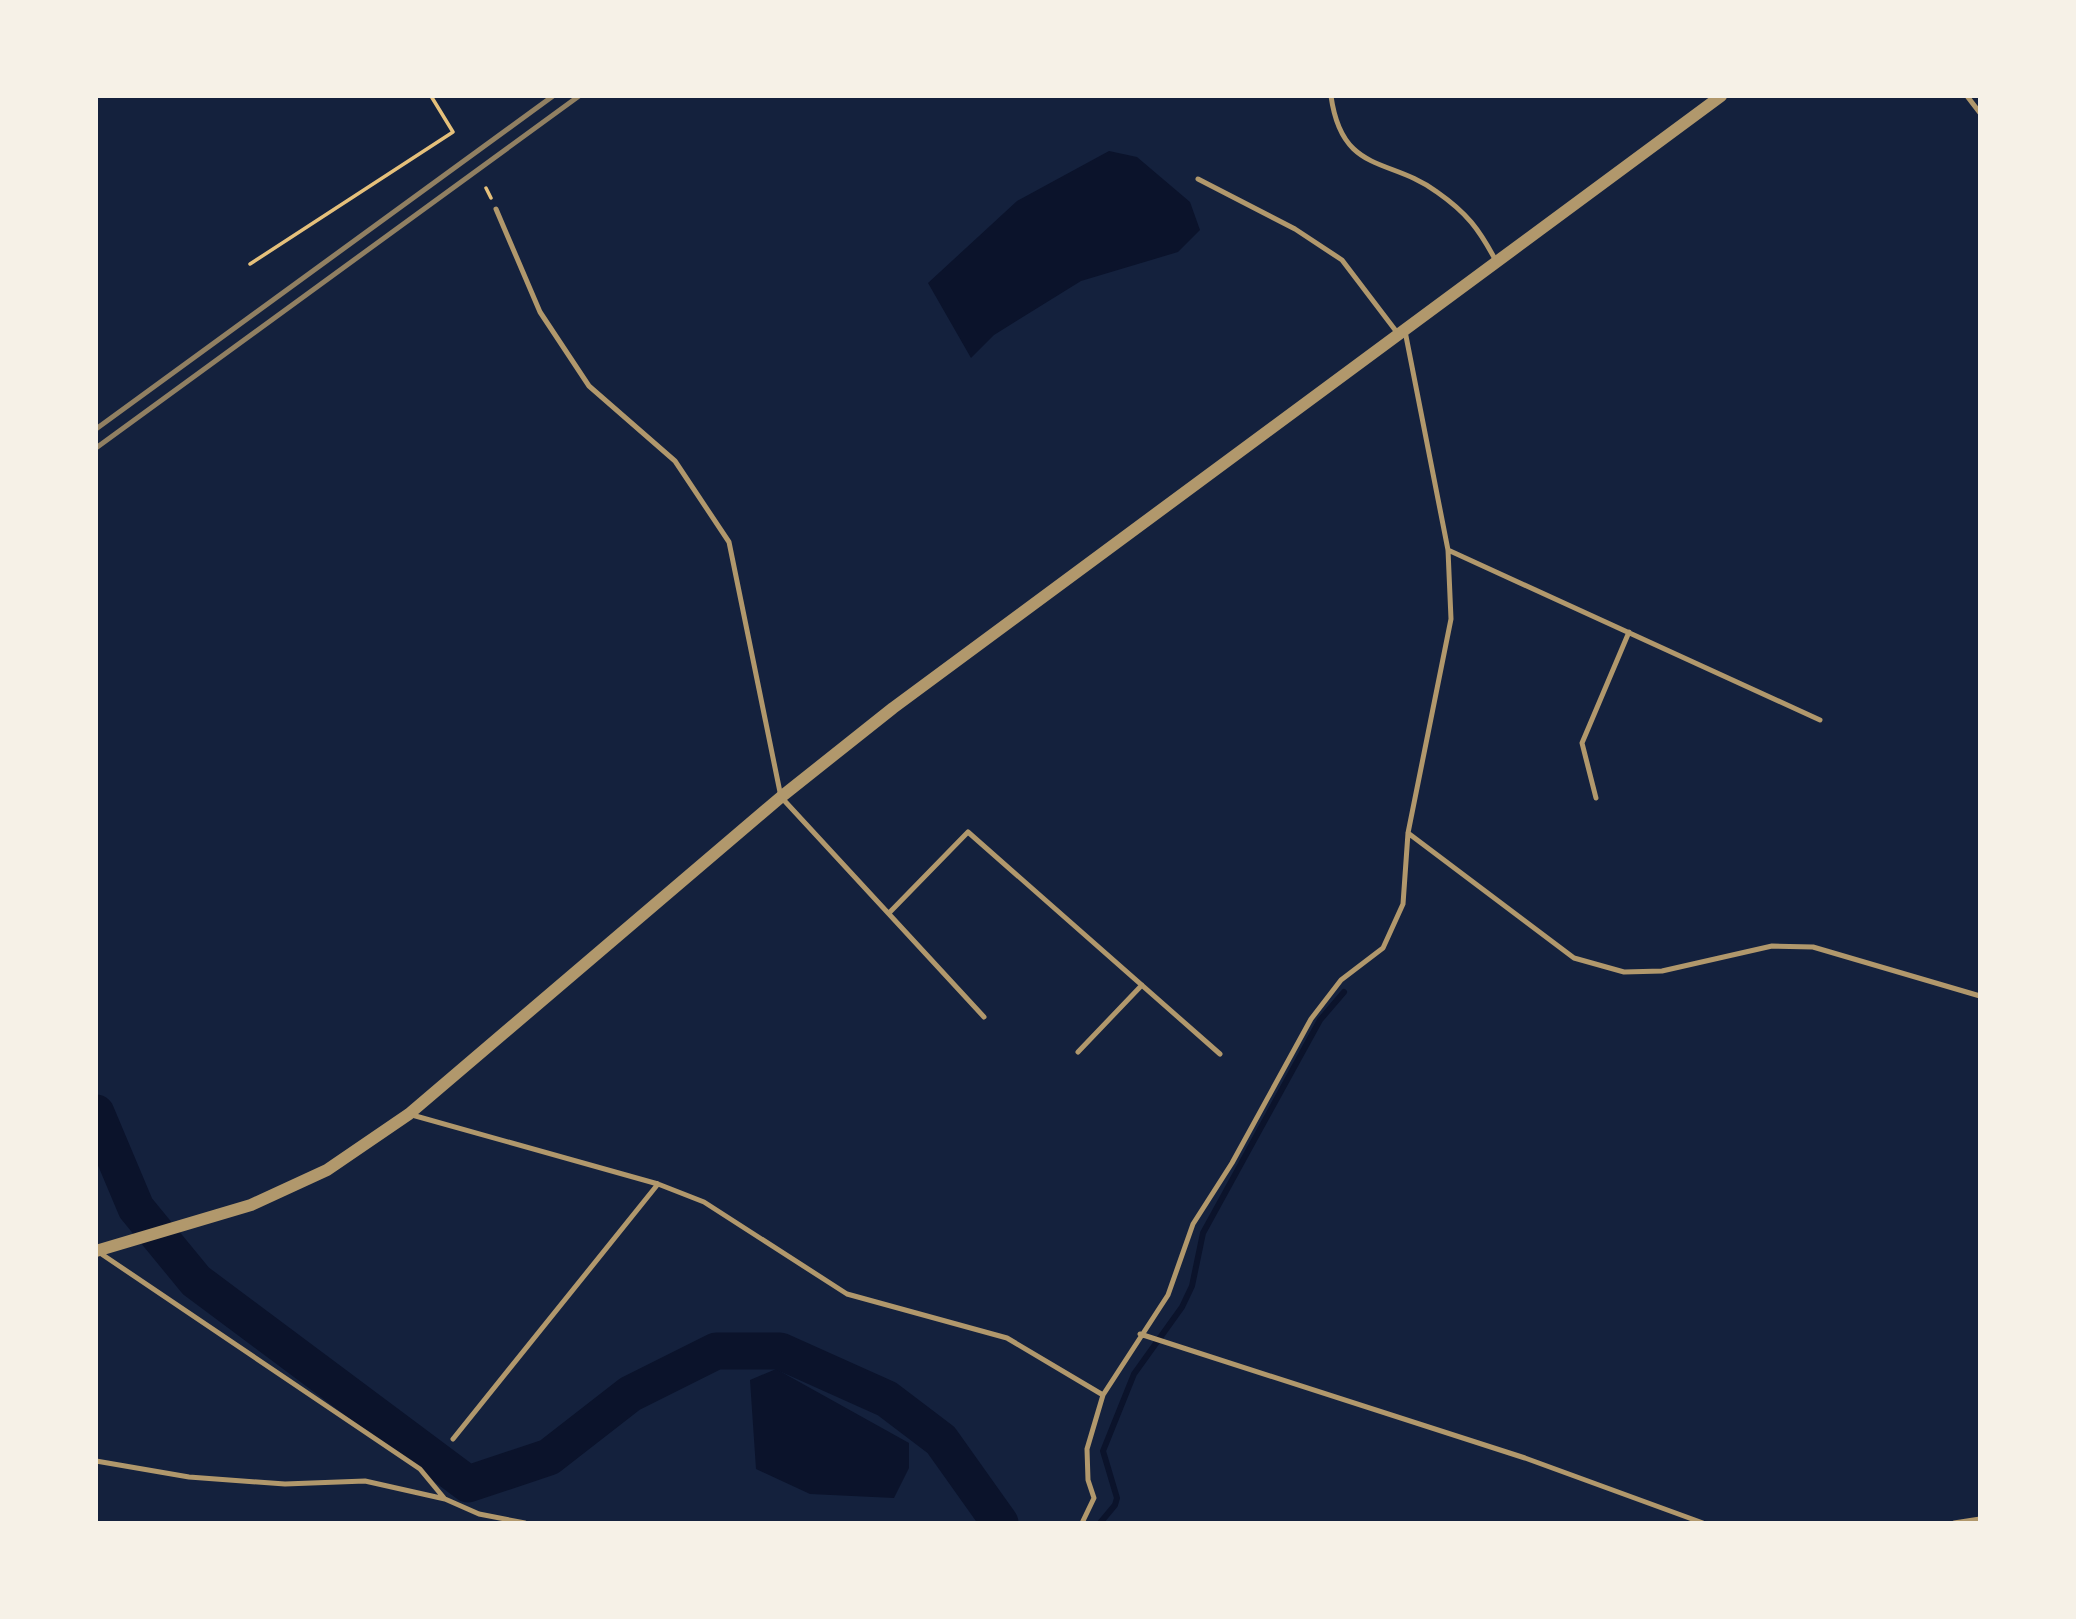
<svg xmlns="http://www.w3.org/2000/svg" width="2076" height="1619" viewBox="0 0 2076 1619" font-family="'DejaVu Sans',sans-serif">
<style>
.water{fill:#0b132b}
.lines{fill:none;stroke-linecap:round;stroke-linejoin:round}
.stream{stroke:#0b132b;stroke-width:6}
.river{stroke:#0b132b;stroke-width:37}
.path{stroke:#e5c07b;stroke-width:3.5}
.service{stroke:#b1986c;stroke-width:5}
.tertiary{stroke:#b1986c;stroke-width:12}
.rail{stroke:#918062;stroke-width:5}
</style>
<rect width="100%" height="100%" fill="#14213d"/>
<path class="water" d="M 1109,151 L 1137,157 L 1190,202 L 1200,230 L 1178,252 L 1081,281 L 994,335 L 971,358 L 928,283 L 1017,201 Z
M 776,1369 L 909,1443 L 909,1468 L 894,1498 L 810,1494 L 756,1469 L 750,1380 Z"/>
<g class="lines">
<path class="stream" d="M 1100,1523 L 1115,1505 L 1117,1498 L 1103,1451 L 1134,1374 L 1182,1307 L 1192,1286 L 1203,1233 L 1320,1020 L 1344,992"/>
<path class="river" d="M 96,1113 L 136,1208 L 196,1281 L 468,1484 L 549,1457 L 630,1394 L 716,1351 L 780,1351 L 887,1399 L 941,1440 L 1000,1523"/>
<path class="path" d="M 486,188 L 491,198
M 250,264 L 453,132 L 431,96"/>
<path class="service" d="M 1331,96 C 1342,175 1390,157 1437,192 C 1467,213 1479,229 1496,261
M 1967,96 L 1980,113
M 1198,179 L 1295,229 L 1342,260 L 1399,335
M 496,209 L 540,312 L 589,386 L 675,461 L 729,542 L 781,797 L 984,1017
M 1448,550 L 1820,720
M 1596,798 L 1582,743 L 1629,632
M 1408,833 L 1574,958 L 1624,972 L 1662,971 L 1772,946 L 1813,947 L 1980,996
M 890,912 L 968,832 L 1220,1054
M 1078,1052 L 1142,985
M 412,1115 L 658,1184 L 704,1202 L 847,1294 L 1007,1338 L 1103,1395
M 100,1253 L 420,1469 L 444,1498
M 1140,1334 L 1525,1458 L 1703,1523
M 453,1439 L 658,1184
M 96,1461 L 189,1477 L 285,1484 L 365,1481 L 445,1499 L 479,1514 L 525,1523
M 1082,1523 L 1094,1498 L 1088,1480 L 1087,1449 L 1103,1395 L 1168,1295 L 1193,1224 L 1232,1163 L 1311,1019 L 1341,980 L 1383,948 L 1403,904 L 1408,833 L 1451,619 L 1448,550 L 1405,331
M 1954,1523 L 1980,1519"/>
<path class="tertiary" d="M 96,1251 L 251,1205 L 327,1170 L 409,1114 L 781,797 L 893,708 L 1721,96"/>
<path class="rail" d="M 96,429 L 553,96
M 96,448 L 579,96"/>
</g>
<rect width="2076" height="1619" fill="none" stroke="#f6f1e7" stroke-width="196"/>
</svg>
